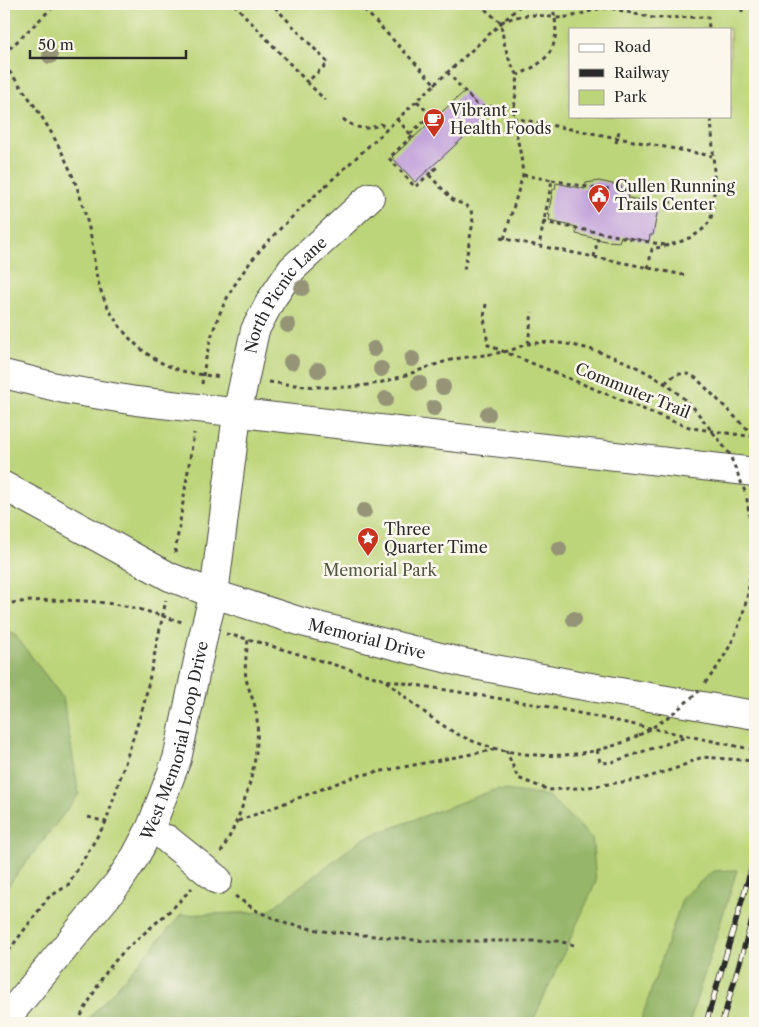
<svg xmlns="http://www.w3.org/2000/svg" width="759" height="1027" viewBox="0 0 759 1027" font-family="'Libre Caslon Text',serif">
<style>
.green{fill:#bdd57a;stroke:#748052;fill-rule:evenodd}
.forest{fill:#96b66a;stroke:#60704a}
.building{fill:#c1a1da}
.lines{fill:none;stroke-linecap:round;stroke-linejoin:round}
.minor-casing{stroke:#484641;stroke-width:30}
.major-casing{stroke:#484641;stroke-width:30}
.path{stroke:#484641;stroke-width:3;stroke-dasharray:4 4;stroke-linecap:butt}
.minor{stroke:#fff;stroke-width:28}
.major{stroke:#fff;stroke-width:28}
.rail-casing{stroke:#2b2b2b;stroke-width:5.5}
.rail{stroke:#fbf7ec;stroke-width:4;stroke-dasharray:11;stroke-linecap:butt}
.path-bridge{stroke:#484641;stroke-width:3;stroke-dasharray:4 4;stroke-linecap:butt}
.tree{fill:#959477}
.labels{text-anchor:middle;stroke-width:5;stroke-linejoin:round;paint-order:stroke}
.poi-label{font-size:16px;fill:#2b2b2b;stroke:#fbf7ec;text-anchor:start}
.street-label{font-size:16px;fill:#2b2b2b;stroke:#fbf7ec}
.park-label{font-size:16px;fill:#50563f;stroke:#fbf7ec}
</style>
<rect width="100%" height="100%" fill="#fbf7ec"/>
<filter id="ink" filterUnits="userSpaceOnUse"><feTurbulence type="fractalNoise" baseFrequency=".02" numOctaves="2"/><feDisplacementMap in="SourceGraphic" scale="10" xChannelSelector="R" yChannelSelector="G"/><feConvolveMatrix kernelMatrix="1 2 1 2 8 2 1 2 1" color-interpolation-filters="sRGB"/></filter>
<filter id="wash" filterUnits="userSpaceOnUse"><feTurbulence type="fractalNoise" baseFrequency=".0096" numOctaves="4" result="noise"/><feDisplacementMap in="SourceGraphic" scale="20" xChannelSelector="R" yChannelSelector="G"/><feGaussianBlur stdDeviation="1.12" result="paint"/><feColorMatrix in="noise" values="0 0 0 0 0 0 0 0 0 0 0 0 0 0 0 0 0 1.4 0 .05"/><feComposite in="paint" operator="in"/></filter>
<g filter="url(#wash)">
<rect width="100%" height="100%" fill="#eadfbc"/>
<path class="green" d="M 4,4 L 755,4 L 755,1023 L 4,1023 ZM 570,29 L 730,29 L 730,116 L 570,116 Z"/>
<path class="forest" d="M 4,631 L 15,635 L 63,698 L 79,794 L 4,891 Z
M 497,789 L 548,796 L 592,838 L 596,882 L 532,1023 L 85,1023 L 181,915 L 267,912 L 362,839 Z
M 737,870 L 689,1023 L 640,1023 L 683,897 L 713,871 Z"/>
<g id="blocks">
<path class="building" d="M 465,91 L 487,116 L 415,182 L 392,157 Z
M 599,181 L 621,186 L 621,190 L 629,191 L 628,198 L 657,203 L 656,208 L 658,208 L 653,235 L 650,235 L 649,241 L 621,236 L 619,242 L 610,241 L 610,242 L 576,234 L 577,227 L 549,221 L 550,215 L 548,215 L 553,189 L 555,189 L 556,183 L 585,189 L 586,183 Z"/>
</g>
</g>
<g filter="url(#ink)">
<use href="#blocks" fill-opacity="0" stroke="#484641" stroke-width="1"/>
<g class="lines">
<g class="minor-casing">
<g id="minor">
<path d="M 167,839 L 218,880"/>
<path id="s1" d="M 4,1021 L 118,883 L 135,857 L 151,827 L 177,759 L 205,628 L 214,594 L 237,414 L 255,330 L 271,300 L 292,269 L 370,197"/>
</g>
</g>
<g class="major-casing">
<g id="major">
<path d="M 4,374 L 64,389 L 136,401 L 755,472"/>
<path id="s2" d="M 4,486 L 170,577 L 214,594 L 302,622 L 464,663 L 573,684 L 755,715"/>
</g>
</g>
<path class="path" d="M 234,4 L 307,82 L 328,63 L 272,4
M 479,4 L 501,23 C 503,40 507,61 518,75 L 513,118 L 521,156 L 523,175 L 504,239
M 552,4 L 555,18 L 570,17 L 598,9 L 610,8 L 653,18 L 708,17 L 709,29
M 742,12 L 742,4
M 501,22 C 522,14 533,13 555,18 C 559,50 547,62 518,75
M 4,54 L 56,4
M 4,65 C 35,103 63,146 79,193 C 83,207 88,222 91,237 C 93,250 94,264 97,278 C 107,318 136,355 176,369 C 190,374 206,375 221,377
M 447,72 L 479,107
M 307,82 L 325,100
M 435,84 L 522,4
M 417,101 L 434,119
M 474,111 L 479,107 L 515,106
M 513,118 L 712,156
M 343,119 C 356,129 365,131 381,124 L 386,129
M 397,119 L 414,138
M 410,134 L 430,116
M 412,136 L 389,158 L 415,187 L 437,167
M 616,143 L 619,131
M 429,175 L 453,200 L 465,205 L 471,210 L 473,222 L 464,270
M 523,175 L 552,180 L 539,246
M 552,180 L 607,191 L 608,183
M 667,211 L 669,202 L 712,210
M 543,222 L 665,245
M 500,238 L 684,275
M 594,257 L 599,233
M 648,268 L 652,249 C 671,245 700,239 710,220 C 718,205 712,137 711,116
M 486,304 L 484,317 L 488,345 L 672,421 L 692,428 L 755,437
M 528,344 L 532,312
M 269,382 C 302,386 334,390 367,385 C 395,381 420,369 447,361 C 465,356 484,356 503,352 C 512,351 520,346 528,344 C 570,336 630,360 664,383 C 675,390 684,399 693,407
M 665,383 L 676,374 L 688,374 L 696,378 L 755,437
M 202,384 C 213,284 266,241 335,177 C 369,146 402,115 435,84 L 359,4
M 175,553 L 194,433
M 4,604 C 45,598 90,599 130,607 C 148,611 165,617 182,622
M 226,634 L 248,639 L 385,680 L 545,706 L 755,750
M 386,681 C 407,698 427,716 450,730 C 505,762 583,764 639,735
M 705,683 C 751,628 759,564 746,494
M 506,750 L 518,778 L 549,790 L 589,787 L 642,779 L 677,768 L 702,757 L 755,761
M 597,750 L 600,762 L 609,763 L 689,736
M 88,817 L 106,822
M 238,821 L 356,776 L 498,749
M 221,852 C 243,815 263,755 256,711 C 254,700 248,689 246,678 C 244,665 247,652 248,639
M 235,896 L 257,911 L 287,924 L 323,931 L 425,941 L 559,941 L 577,946
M 4,957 L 48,898 L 68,885 L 106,822 L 144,704 L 166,600
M 77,1023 L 102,978 L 114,962 L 125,950 L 173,908 L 192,888"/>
<use href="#minor" class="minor"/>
<use href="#major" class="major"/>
<g class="rail-casing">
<path id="rail" d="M 706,1023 L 755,856
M 722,1023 L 755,910"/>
</g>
<use href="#rail" class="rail"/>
<path class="path-bridge" d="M 693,407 L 729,453 L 746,494
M 639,735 C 662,723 680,708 699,691"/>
</g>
<g class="tree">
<circle cx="50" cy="56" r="8"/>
<circle cx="302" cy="288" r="8"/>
<circle cx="288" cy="325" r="8"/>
<circle cx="374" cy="349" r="8"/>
<circle cx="412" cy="359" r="8"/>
<circle cx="291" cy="362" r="8"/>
<circle cx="381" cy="369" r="8"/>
<circle cx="318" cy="370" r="8"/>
<circle cx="419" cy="383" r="8"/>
<circle cx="443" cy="387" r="8"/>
<circle cx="386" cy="399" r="8"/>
<circle cx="434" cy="408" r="8"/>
<circle cx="488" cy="414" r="8"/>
<circle cx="364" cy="511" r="8"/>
<circle cx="559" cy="549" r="8"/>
<circle cx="574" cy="619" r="8"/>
</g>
</g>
<defs>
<g id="cafe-pin" transform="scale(1.125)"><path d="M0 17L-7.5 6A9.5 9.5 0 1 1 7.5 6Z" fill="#c8321e" stroke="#fbf7ec"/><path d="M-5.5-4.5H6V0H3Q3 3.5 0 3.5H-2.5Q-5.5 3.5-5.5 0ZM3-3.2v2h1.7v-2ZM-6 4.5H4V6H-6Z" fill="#fff"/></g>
<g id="civic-pin" transform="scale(1.125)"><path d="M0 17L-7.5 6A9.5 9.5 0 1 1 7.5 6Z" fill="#c8321e" stroke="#fbf7ec"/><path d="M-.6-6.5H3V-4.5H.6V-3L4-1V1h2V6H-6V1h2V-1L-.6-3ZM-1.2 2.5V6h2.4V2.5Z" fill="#fff"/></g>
<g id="sight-pin" transform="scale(1.125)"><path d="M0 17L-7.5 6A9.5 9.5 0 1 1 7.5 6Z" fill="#c8321e" stroke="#fbf7ec"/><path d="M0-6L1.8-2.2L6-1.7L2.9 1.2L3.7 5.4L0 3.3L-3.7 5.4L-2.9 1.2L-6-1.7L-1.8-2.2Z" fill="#fff"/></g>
</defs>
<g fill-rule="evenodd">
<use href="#cafe-pin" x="434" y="119"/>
<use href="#civic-pin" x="599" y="195"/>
<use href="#sight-pin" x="368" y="538"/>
</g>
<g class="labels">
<g class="poi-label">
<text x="450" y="116">Vibrant -<tspan x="450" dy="18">Health Foods</tspan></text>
<text x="615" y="192">Cullen Running<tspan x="615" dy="18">Trails Center</tspan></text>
<text x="384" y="535">Three<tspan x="384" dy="18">Quarter Time</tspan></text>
</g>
<g class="street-label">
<text dy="6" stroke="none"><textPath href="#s1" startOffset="799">North Picnic Lane</textPath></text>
<text transform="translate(633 390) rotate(22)" y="6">Commuter Trail</text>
<text dy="6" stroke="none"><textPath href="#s2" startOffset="396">Memorial Drive</textPath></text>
<text dy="6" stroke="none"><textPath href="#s1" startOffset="334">West Memorial Loop Drive</textPath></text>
</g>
<g class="park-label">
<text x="380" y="576">Memorial Park</text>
</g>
</g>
<rect width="759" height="1027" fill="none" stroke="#fbf7ec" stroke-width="20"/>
<rect x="569" y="28" width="162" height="90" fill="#fbf7ec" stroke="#a8a59f"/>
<rect x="579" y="44" width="25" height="8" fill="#ffffff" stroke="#a8a59f"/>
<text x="614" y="52" font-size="15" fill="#2b2b2b">Road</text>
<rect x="579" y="69" width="25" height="8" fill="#2b2b2b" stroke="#a8a59f"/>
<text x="614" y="78" font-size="15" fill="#2b2b2b">Railway</text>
<rect x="579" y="90" width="25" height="15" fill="#bdd57a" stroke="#a8a59f"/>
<text x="614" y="102" font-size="15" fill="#2b2b2b">Park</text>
<path d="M30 50v8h156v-8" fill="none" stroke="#2b2b2b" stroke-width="2.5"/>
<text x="38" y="50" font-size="15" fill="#2b2b2b" stroke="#fbf7ec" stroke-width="4" paint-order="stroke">50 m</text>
</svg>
